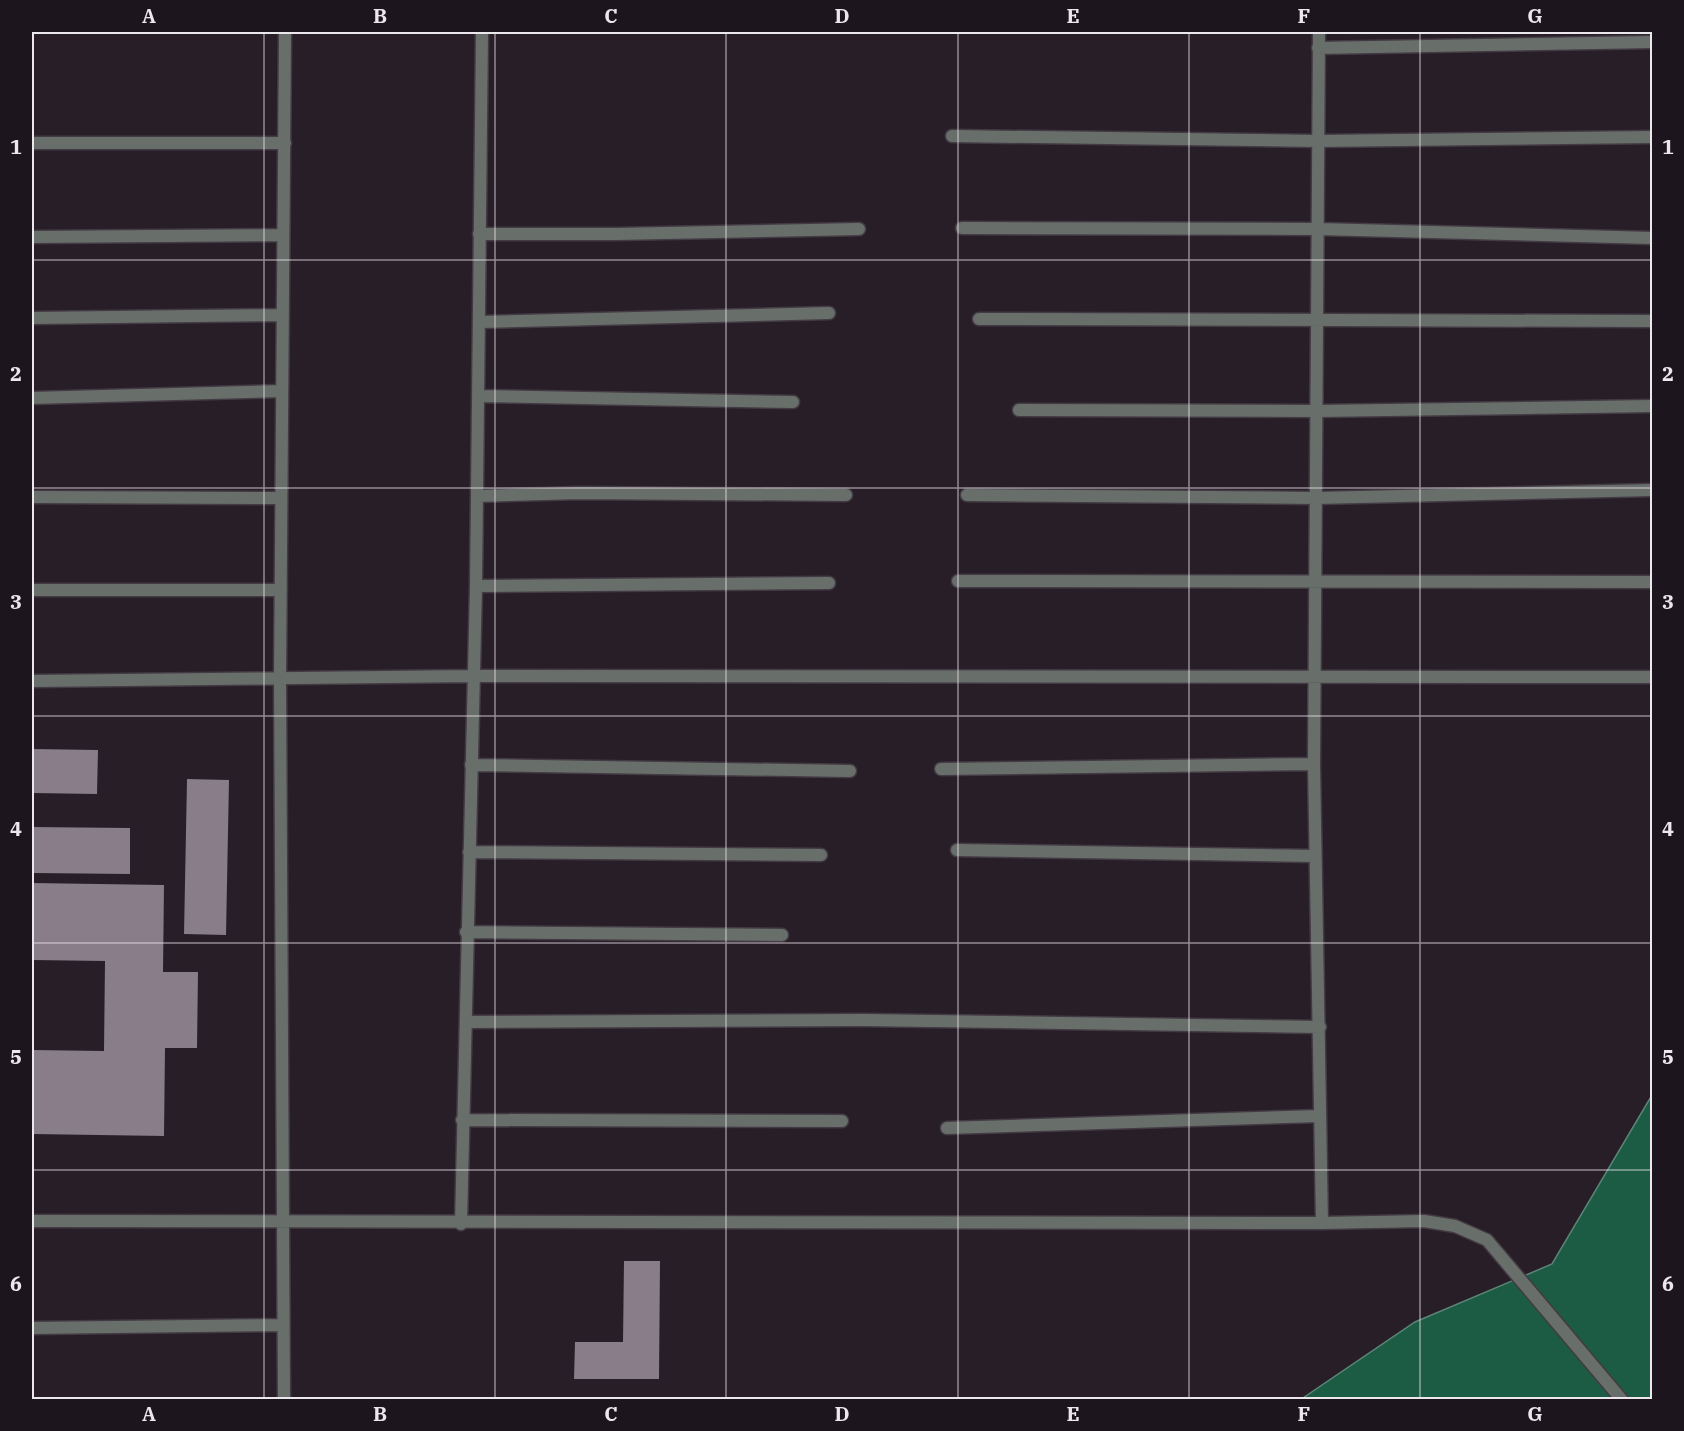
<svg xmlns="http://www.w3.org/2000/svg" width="1684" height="1431" viewBox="0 0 1684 1431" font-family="'IBM Plex Serif',serif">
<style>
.water{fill:#1d5c44;stroke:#5b8577;stroke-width:1.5}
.building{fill:#887d89}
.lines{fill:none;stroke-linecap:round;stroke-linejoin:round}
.street-casing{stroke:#433a43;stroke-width:15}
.street{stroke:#686f6b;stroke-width:12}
.grid{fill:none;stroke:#ece6ed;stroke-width:1.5;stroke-opacity:0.55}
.neatline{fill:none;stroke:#ece6ed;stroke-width:2}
.grid-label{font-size:20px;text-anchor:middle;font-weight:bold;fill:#ece6ed}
</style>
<rect width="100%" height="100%" fill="#271e27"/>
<path class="water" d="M 1652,1095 L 1652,1399 L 1300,1400 L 1415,1322 L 1552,1264 Z"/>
<path class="building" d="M 32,749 L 98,750 L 97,794 L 32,793 Z
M 187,779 L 229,780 L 226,935 L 184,934 Z
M 32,827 L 130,828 L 130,874 L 32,873 Z
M 32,883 L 164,885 L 163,972 L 198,972 L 197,1048 L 165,1048 L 164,1136 L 32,1134 L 32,1050 L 104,1051 L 105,961 L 32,960 Z
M 624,1261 L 660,1261 L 659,1379 L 574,1379 L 575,1342 L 623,1342 Z"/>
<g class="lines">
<g class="street-casing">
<path id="street" d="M 1318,48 L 1652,42
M 952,136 L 1319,141 L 1652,137
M 32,143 L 285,143
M 962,228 L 1319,229 L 1652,238
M 479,234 L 616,234 L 859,229
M 32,237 L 283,235
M 32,318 L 282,315
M 979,319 L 1652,321
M 481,322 L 829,313
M 479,396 L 793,402
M 32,398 L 282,391
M 1019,410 L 1317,411 L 1652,406
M 967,495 L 1317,498 L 1652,490
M 477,496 L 580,493 L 846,495
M 32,497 L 281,498
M 958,581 L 1652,582
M 476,586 L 829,583
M 32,590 L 281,590
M 32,681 L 473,676 L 1652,677
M 471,765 L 850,771
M 941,769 L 1314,764
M 957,850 L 1315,856
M 469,852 L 821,855
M 466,932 L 782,935
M 466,1022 L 863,1020 L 1320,1027
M 462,1120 L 842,1121
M 947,1128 L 1319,1116
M 32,1221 L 1322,1223 L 1314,764 L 1319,32
M 1322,1223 L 1424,1221 L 1455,1226 L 1487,1240 L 1622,1400
M 461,1224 L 476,586 L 482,32
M 32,1328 L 283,1325
M 284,1400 L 280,680 L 285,32"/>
</g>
<use href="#street" class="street"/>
</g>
<path class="grid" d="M 264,32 L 264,1400M 495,32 L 495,1400M 726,32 L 726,1400M 958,32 L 958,1400M 1189,32 L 1189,1400M 1420,32 L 1420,1400M 32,260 L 1652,260M 32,488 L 1652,488M 32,716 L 1652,716M 32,943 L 1652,943M 32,1170 L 1652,1170"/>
<rect width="1684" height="1431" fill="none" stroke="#1d151e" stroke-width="66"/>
<rect x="33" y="33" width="1618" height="1365" class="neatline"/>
<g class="grid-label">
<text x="149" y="23">A</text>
<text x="380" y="23">B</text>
<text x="611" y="23">C</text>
<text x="842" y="23">D</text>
<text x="1073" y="23">E</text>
<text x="1304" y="23">F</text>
<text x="1535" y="23">G</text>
<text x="16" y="154">1</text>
<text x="1668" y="154">1</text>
<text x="16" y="381">2</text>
<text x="1668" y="381">2</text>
<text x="16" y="609">3</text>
<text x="1668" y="609">3</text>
<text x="16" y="836">4</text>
<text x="1668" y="836">4</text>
<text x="16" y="1064">5</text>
<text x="1668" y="1064">5</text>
<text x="16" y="1291">6</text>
<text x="1668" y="1291">6</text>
<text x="149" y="1421">A</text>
<text x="380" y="1421">B</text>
<text x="611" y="1421">C</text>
<text x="842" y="1421">D</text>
<text x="1073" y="1421">E</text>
<text x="1304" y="1421">F</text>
<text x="1535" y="1421">G</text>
</g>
</svg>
